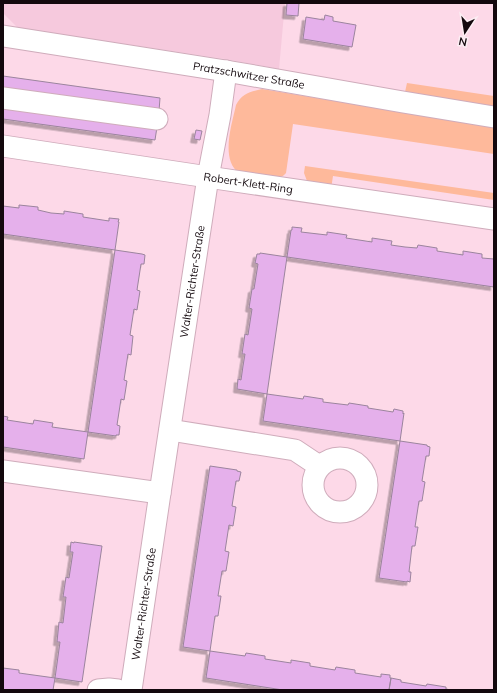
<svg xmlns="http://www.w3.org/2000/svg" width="497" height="693" viewBox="0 0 497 693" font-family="Mulish,sans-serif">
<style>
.built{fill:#f6c9dd}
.green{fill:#feb99b}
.building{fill:#e5b0eb;stroke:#9b849d;filter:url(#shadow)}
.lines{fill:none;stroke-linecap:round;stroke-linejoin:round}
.minor-casing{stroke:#cfacbb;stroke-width:23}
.minor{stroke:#fff;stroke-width:21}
.labels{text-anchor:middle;stroke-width:4;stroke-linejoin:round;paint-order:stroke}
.street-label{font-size:11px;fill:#13080d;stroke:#fcedf3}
</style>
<defs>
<filter id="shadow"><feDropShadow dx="-3.5" dy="3.5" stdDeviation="0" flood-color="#0004"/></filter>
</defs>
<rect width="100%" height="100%" fill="#fdd9e8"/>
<path class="built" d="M 3,3 L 285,3 L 279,69 L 225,59 L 18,28 L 3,13 Z"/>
<path class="green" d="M 407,83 L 494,96 L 494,106 L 405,92 Z
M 262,89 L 494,127 L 494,154 L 293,124 L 286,173 C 279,181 270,178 260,177 C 255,176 243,175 239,173 C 220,159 232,124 236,105 C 242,93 250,92 262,89 Z
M 305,166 L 494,193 L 494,200 L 333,176 L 331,189 L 316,186 L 307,181 L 304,173 Z"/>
<path class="building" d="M 287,3 L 299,3 L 298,16 L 286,15 Z
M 325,15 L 333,17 L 333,21 L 356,25 L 352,47 L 303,39 L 306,17 L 324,20 Z
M 3,76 L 160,98 L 159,111 L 3,90 Z
M 3,105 L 157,127 L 155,140 L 3,119 Z
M 196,130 L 202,131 L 200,140 L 194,139 Z
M 19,205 L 38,207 L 38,210 L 51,213 L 64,214 L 64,211 L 83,214 L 83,217 L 109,221 L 109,218 L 119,219 L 118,222 L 119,222 L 115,250 L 3,234 L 3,206 L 19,208 Z
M 292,227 L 302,228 L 301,232 L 327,235 L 327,232 L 347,235 L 346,238 L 372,242 L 372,238 L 392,241 L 391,245 L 405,247 L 417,248 L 418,245 L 437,248 L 437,251 L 463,255 L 463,251 L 482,254 L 482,258 L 494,259 L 494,287 L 287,257 L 291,230 L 292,230 Z
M 115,250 L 142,254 L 145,255 L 144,264 L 141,264 L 137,290 L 140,291 L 137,310 L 134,309 L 130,335 L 133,336 L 131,355 L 128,354 L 124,380 L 127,381 L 124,400 L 121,399 L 117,425 L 120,426 L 119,435 L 116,435 L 116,436 L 88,432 Z
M 260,253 L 287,257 L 267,394 L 237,389 L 238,379 L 241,380 L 243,366 L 245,354 L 242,354 L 245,334 L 248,335 L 252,309 L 249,308 L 252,289 L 254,289 L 258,264 L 255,263 L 257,254 L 260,254 Z
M 267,394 L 303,399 L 304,396 L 323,399 L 323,402 L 348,405 L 349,403 L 368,406 L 368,408 L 393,412 L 394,409 L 403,411 L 403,414 L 404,413 L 400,441 L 263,421 Z
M 3,416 L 8,417 L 7,420 L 33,424 L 34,420 L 53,423 L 52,427 L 88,432 L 84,459 L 3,447 Z
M 400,441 L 427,445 L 427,446 L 430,447 L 429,456 L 426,456 L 422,481 L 425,482 L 422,501 L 419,501 L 415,527 L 418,527 L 415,546 L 412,546 L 409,572 L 411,572 L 410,582 L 407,581 L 407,582 L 379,578 Z
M 210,466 L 237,470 L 237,471 L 241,472 L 239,481 L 236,481 L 232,506 L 236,507 L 233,526 L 229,525 L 225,551 L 229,552 L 226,571 L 222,571 L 218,596 L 221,596 L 218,616 L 215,616 L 210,651 L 183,647 Z
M 71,542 L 74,543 L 74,542 L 102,546 L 82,682 L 55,678 L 60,642 L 57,642 L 59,622 L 63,623 L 66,597 L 63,597 L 66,577 L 69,578 L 73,552 L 70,552 Z
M 210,651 L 245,656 L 246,653 L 265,656 L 265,659 L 291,663 L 291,660 L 310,663 L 310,666 L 335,670 L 336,667 L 355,670 L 355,673 L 381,677 L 381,674 L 390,675 L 390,678 L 391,678 L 389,690 L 283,690 L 206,678 Z
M 3,668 L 19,670 L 19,673 L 55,678 L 53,690 L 3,690 Z
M 391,678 L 401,680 L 401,682 L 426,686 L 427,684 L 446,687 L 446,689 L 451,690 L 389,690 Z"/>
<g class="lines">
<g class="minor-casing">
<g id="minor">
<path id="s1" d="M 3,36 L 226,71 L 403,102 L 494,117"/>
<path d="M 3,98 L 157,119"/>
<path id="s2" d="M 3,146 L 208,177 L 494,219"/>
<path d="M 170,430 L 295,450 L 319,466"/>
<circle cx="340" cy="485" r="27"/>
<path d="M 3,471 L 160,493"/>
<path d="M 98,690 L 109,689 L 118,690"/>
<path id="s3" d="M 131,690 L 160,493 L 208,177 L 220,115 L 226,71"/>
</g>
</g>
<use href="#minor" class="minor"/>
</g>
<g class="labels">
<g class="street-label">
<text dy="4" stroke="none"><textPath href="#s1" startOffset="249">Pratzschwitzer Straße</textPath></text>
<text dy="4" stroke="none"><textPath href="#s2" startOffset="248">Robert-Klett-Ring</textPath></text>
<text dy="4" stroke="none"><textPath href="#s3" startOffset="413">Walter-Richter-Straße</textPath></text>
<text dy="4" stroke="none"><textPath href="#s3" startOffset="87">Walter-Richter-Straße</textPath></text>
</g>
</g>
<rect width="497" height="693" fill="none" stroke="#13080d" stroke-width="8"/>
<g transform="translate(465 32) rotate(192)" stroke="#fcedf3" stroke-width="3" paint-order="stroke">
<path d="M0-3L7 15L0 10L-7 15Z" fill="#13080d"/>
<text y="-6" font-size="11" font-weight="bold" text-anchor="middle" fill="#13080d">N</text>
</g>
</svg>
